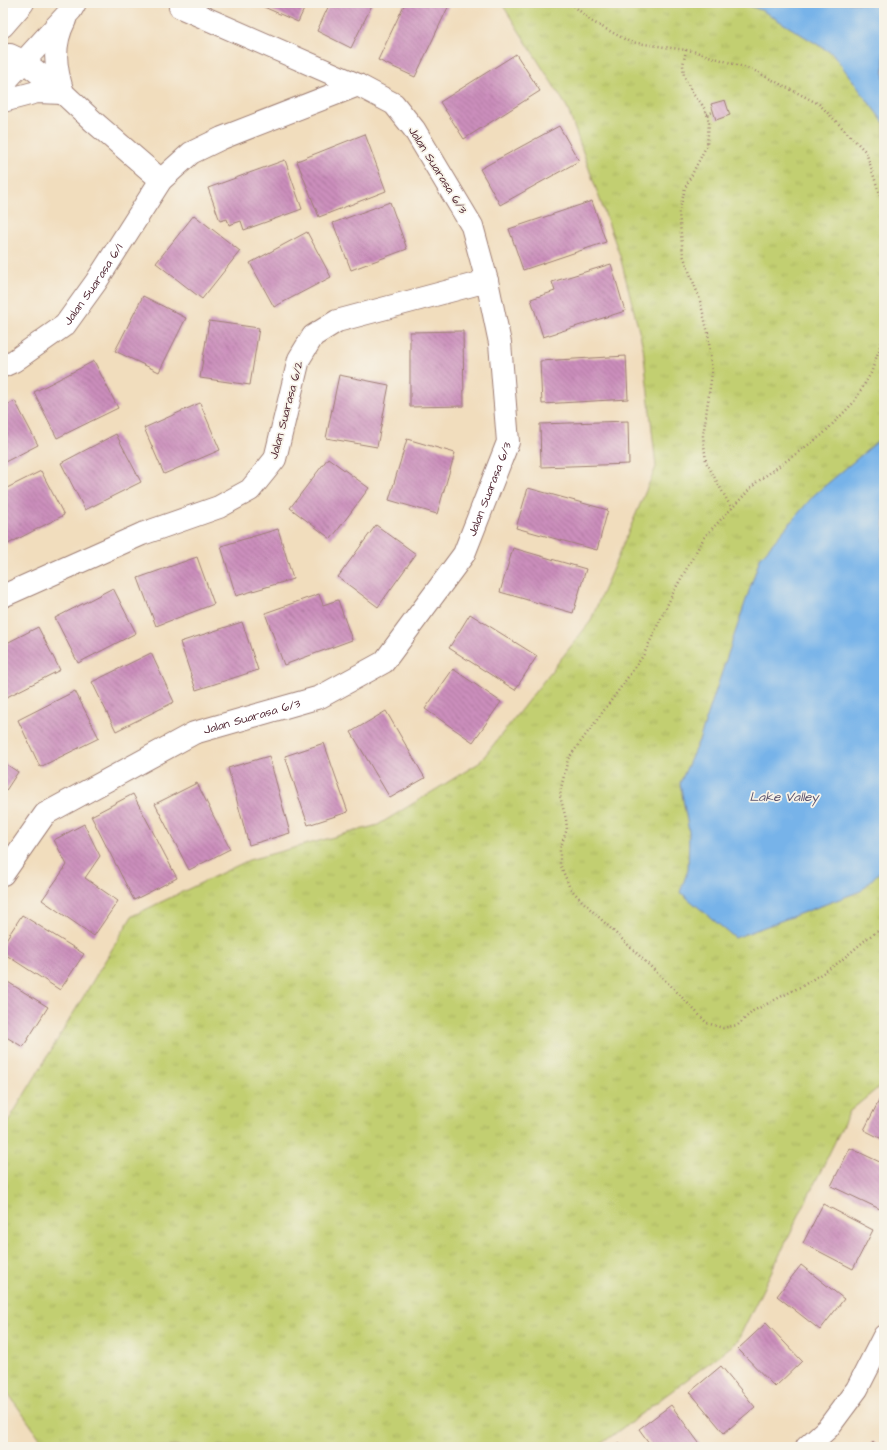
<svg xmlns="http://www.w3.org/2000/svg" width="887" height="1450" viewBox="0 0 887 1450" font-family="'Architects Daughter',sans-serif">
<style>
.park{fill:url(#park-tufts);stroke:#86774e}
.water{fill:#77b3e9;stroke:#60698a}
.building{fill:url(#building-back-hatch)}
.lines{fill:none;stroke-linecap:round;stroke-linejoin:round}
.street-casing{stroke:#9e7e74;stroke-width:24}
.path{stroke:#9e7e74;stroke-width:2.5;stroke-dasharray:1 3;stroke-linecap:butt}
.street{stroke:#fff;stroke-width:22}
.labels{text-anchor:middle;stroke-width:3.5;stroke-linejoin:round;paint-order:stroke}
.street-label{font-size:12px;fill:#4a1f2b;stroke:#f7f3e8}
.water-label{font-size:13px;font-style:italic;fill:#5a536e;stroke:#f7f3e8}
</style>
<defs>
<pattern id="park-tufts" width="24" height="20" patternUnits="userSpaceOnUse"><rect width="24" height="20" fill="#c2cf71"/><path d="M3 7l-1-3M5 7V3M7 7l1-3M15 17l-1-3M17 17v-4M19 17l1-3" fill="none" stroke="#a8b162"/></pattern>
<pattern id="building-back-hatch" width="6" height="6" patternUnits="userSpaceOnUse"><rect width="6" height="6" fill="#cb8ebc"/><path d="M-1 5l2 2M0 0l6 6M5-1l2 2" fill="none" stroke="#a77399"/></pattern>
</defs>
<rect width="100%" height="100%" fill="#f7f3e8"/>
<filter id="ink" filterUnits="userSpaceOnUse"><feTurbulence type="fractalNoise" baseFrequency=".025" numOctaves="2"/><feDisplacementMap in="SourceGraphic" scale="8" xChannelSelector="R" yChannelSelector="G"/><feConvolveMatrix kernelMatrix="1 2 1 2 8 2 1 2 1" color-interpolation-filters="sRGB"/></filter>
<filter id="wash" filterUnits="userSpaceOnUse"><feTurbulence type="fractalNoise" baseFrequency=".012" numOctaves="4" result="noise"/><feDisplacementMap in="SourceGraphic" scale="16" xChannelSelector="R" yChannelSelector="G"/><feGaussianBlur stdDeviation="0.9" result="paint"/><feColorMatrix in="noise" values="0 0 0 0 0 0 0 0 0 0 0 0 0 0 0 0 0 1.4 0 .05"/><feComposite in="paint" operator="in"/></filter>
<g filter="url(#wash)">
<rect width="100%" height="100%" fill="#f1ddbd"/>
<path class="park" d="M 500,3 L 884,3 L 884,1083 L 850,1111 L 737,1342 L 597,1447 L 46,1447 L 3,1386 L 3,1130 L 132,916 L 249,860 L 378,825 L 479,763 L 590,622 L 656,467 L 643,347 L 620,256 L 567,107 L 502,4 Z"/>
<path class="water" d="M 742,3 L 884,3 L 884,123 L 833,54 L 763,11 Z
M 884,436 L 884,867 L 861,891 L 735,938 L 680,892 L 688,870 L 689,832 L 680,783 L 700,738 L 760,558 L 814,495 Z"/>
<g id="blocks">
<path class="building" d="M 255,3 L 307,3 L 298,22 Z
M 330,3 L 373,3 L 351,48 L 317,31 Z
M 405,3 L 450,3 L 415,77 L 378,60 Z
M 516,54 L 540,91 L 464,139 L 440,102 Z
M 725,100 L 730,115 L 716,120 L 711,104 Z
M 559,126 L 579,161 L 500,205 L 480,169 Z
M 365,134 L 386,191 L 319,217 L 297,161 Z
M 285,160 L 302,209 L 244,230 L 241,221 L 229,225 L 227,219 L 220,221 L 208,188 Z
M 592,201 L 606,242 L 523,270 L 509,229 Z
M 390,202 L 407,249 L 351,270 L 333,223 Z
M 194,215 L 240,251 L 202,299 L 156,263 Z
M 307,232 L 331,277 L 274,307 L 250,263 Z
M 611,264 L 625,311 L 543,337 L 531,299 L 555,291 L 552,282 Z
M 143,296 L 186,318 L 159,372 L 115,351 Z
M 209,321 L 259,328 L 250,385 L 200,378 Z
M 463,331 L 464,406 L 410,407 L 410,332 Z
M 626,356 L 628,399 L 542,404 L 540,361 Z
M 94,361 L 118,408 L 57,438 L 34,392 Z
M 339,375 L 389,385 L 377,447 L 326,438 Z
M 15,401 L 38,445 L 3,463 L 3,407 Z
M 200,403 L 220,450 L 164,474 L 144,428 Z
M 628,421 L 629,464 L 541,467 L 540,424 Z
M 116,434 L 141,482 L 85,510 L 61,463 Z
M 407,439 L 455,453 L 437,514 L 389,500 Z
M 328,458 L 369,488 L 331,539 L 290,508 Z
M 41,471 L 64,515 L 8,544 L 3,534 L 3,490 Z
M 528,488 L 608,510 L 597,550 L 516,528 Z
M 376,525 L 416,554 L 378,607 L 338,577 Z
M 278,529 L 293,579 L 236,596 L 221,546 Z
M 513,548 L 586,569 L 573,613 L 500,592 Z
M 197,557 L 214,604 L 156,626 L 138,578 Z
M 113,588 L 136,633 L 78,663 L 55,618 Z
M 319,594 L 323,605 L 338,600 L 352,640 L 284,665 L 265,613 Z
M 470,614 L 537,656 L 515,690 L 449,648 Z
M 242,622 L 258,670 L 196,690 L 180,642 Z
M 38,627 L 60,670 L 3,699 L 3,645 Z
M 151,653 L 174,702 L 116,731 L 92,682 Z
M 453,669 L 501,702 L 473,742 L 425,709 Z
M 75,691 L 99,738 L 40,767 L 18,720 Z
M 386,711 L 425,778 L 390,798 L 351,732 Z
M 324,743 L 348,812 L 308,825 L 285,756 Z
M 269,756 L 290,833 L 249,845 L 228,768 Z
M 3,762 L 18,772 L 3,795 Z
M 197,783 L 230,849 L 189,870 L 155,804 Z
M 133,794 L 177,878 L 134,900 L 91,816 Z
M 84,824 L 100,856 L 85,878 L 118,901 L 94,936 L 42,900 L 67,865 L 54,840 Z
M 22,915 L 84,954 L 60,990 L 3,953 L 3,944 Z
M 3,979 L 48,1007 L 23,1047 L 3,1035 Z
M 884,1091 L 884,1140 L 864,1130 Z
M 850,1148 L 884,1164 L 884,1201 L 880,1209 L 831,1186 Z
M 823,1204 L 873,1230 L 853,1269 L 803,1243 Z
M 801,1265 L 844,1299 L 820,1330 L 777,1296 Z
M 766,1323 L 802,1361 L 775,1387 L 738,1349 Z
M 721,1366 L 755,1407 L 724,1433 L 690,1392 Z
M 671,1405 L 702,1447 L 652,1447 L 639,1429 Z
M 873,1442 L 878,1447 L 868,1447 Z
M 620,1443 L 623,1447 L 615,1447 Z"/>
</g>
</g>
<g filter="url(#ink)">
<use href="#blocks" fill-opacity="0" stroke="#9e7e74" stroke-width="1"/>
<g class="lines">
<g class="street-casing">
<g id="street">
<path d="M 3,26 L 23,3"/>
<path d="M 3,56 L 10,55 L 25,62 L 63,93 L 94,122 L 161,180"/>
<path d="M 3,84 L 71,10 L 75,3"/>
<path d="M 63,93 C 55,67 52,45 65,20"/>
<path d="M 3,101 L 37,92 L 63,93"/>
<path id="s1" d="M 3,366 L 14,361 L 65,325 L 96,282 L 161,180 L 191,153 L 222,138 L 358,85"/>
<path d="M 3,596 L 142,534 L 219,507 L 250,490 L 275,459 L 299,359 L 313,336 L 337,321 L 487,281"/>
<path id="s2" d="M 3,874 L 45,814 L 194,733 L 320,697 L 384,662 L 464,554 L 508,442 L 500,343 L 487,281 L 472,226 L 414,129 L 394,104 L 358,85 L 180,7"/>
<path d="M 807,1447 L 828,1428 L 857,1389 L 884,1336"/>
</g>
</g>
<path class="path" d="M 571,3 L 591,21 L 630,42 L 693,51 L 753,70 L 819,104 L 866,152 L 884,208
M 686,50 L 683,65 L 684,77 L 693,94 L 701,103 L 707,113 L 709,123 L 707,145 L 685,188 L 679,213 L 683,255 L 699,297 L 708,333 L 712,373 L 703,436 L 706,462 L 732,509
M 707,114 L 713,112
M 884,335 L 871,373 L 854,402 L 822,435 L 757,482 L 705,536 L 674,591 L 643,656 L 613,698 L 568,759 L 561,788 L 560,796 L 566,819 L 567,829 L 560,849 L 560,864 L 570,888 L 582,901 L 672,987 L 707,1023 L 723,1028 L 738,1025 L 753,1011 L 804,985 L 838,963 L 869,937 L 884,927"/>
<use href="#street" class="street"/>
</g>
</g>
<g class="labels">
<g class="street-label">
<text transform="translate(438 170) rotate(58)" y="4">Jalan Suarasa 6/3</text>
<text dy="4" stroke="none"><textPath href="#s1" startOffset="124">Jalan Suarasa 6/1</textPath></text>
<text transform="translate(286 410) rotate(-75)" y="4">Jalan Suarasa 6/2</text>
<text dy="4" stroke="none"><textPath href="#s2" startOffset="651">Jalan Suarasa 6/3</textPath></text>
<text dy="4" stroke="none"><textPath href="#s2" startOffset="303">Jalan Suarasa 6/3</textPath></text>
</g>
<g class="water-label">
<text x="784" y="801">Lake Valley</text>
</g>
</g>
<rect width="887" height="1450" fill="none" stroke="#f7f3e8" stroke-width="16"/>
</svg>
